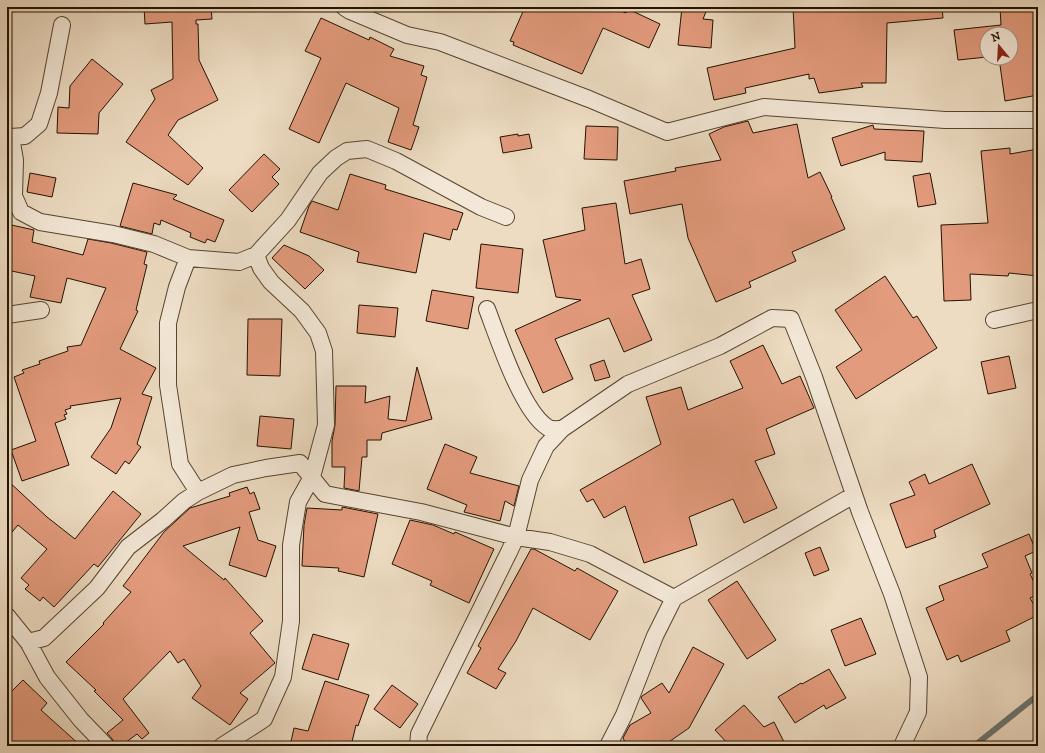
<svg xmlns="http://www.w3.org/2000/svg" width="1045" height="753" viewBox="0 0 1045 753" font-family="'IM FELL DW Pica',serif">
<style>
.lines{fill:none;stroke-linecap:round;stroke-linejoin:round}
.stream{stroke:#6c7671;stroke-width:6}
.building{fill:#e39b7d;stroke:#231200}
.minor-casing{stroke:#564430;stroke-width:18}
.minor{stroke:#f3e8d7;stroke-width:16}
</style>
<rect width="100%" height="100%" fill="#eddcc2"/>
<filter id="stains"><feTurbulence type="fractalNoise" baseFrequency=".005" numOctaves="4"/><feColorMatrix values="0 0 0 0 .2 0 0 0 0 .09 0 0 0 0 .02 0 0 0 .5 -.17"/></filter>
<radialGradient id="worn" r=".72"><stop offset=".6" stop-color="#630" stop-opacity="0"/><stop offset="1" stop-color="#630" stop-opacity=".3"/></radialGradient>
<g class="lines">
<path class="stream" d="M 974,746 L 1038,695"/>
</g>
<path class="building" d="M 144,7 L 211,7 L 212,19 L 196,20 L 196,24 L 198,24 L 199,60 L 218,100 L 178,120 L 168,135 L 203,168 L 188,185 L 126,142 L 155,99 L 151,90 L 173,79 L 172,22 L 145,24 Z
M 525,7 L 612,7 L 626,13 L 628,9 L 660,24 L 649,48 L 603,28 L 582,74 L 513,45 L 514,42 L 510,41 Z
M 682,7 L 708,7 L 703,19 L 713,20 L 711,48 L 678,45 Z
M 793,7 L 942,7 L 943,18 L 887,23 L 886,83 L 861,83 L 863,87 L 819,93 L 814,78 L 809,79 L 809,74 L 745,88 L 746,93 L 714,100 L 707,68 L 795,48 Z
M 1000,7 L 1038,7 L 1038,95 L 1005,101 L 999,58 L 1011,58 L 1011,34 L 987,34 L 987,57 L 958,60 L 954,30 L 1001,25 Z
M 321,18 L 369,40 L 370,37 L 394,49 L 390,56 L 424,66 L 421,75 L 427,77 L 413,125 L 419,127 L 411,150 L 388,142 L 399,108 L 346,83 L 319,143 L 289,129 L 321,58 L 305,51 Z
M 92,59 L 123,84 L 99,113 L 98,134 L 57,133 L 58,107 L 69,108 L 70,86 Z
M 748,121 L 753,133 L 797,124 L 808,178 L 820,172 L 832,197 L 831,197 L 845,229 L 792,252 L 796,261 L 749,282 L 751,287 L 716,302 L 688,238 L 682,204 L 630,214 L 624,181 L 676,171 L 675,168 L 721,160 L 709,134 L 724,127 Z
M 873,125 L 874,129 L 924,131 L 922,162 L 885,160 L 885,152 L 841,166 L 832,138 Z
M 586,126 L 618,127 L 617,160 L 584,159 Z
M 518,134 L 518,136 L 529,134 L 532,148 L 503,153 L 500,137 Z
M 1010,148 L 1010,154 L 1038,149 L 1038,276 L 1009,273 L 1008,276 L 970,274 L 971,300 L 944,301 L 941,225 L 988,223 L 981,151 Z
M 264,154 L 280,169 L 272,177 L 279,184 L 252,212 L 229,190 Z
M 30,173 L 56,178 L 52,197 L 27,192 Z
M 930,173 L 936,204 L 918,207 L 913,176 Z
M 350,174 L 386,185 L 385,189 L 463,213 L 457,230 L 453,229 L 450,240 L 424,233 L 416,273 L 357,262 L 359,252 L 300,232 L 309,206 L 312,201 L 338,210 Z
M 133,183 L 177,195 L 173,199 L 224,220 L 215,242 L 207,239 L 205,243 L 190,237 L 191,233 L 161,220 L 160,225 L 154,223 L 152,234 L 120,226 Z
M 616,203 L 625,264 L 641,259 L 650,289 L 632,295 L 652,340 L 624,352 L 609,318 L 555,339 L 573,379 L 543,393 L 515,330 L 581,300 L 556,297 L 543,240 L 585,230 L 582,208 Z
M 7,224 L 34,230 L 32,242 L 83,255 L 88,239 L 111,243 L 147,252 L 144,264 L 147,265 L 136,310 L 138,311 L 120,349 L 156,368 L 142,394 L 152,397 L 137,444 L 141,447 L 129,464 L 125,461 L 116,474 L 91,457 L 111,428 L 121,398 L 70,406 L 71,408 L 65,410 L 67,414 L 64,415 L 66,419 L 55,423 L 69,465 L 22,481 L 11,450 L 36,441 L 14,377 L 24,373 L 22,370 L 40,364 L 39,361 L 68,351 L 67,347 L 81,345 L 106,288 L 67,278 L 61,303 L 30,297 L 35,276 L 7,270 Z
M 481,244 L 523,249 L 518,293 L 476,288 Z
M 284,245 L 309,256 L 324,270 L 305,289 L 272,258 Z
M 885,276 L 913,318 L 917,316 L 937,348 L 856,399 L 836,367 L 862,350 L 835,310 Z
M 432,290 L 474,297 L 468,329 L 426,321 Z
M 359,305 L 398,308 L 395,337 L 357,333 Z
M 248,319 L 282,319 L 280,376 L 247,375 Z
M 763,345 L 782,384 L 800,376 L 814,408 L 766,429 L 775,454 L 755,461 L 777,508 L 744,523 L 733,499 L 689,517 L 697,545 L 644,563 L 625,506 L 604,518 L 593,499 L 587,502 L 580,490 L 661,444 L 646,397 L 681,387 L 688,410 L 743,388 L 730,361 Z
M 1009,356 L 1016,388 L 988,394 L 981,362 Z
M 604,360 L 610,377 L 595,381 L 590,365 Z
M 417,367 L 432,419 L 382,433 L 381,440 L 367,440 L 367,457 L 362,457 L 359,491 L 344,488 L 345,467 L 332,467 L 332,441 L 335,425 L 336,386 L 366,386 L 365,403 L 390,396 L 388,419 L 406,421 Z
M 260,416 L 294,419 L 291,449 L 257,446 Z
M 445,444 L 477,457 L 470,473 L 519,486 L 514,506 L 505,501 L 500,521 L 464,512 L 467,505 L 427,489 Z
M 972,464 L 990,504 L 934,530 L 936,537 L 906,548 L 890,504 L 915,495 L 909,482 L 925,474 L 929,484 Z
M 7,480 L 47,517 L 75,539 L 113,491 L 141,514 L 98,567 L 94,564 L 54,607 L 43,597 L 40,601 L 25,589 L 29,585 L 21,578 L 47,549 L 18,525 L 7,538 Z
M 247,487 L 250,494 L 254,492 L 260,509 L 249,512 L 258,540 L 276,546 L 266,577 L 229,565 L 240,527 L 183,546 L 224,580 L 225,578 L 263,621 L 250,633 L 275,663 L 240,693 L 248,699 L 230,725 L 192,698 L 201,686 L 184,659 L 178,663 L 170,651 L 123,699 L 149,733 L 142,739 L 137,734 L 121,746 L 115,746 L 113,740 L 107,733 L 123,720 L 94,691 L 96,690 L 66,662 L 104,624 L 103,623 L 131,592 L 123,586 L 164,532 L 190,508 L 230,496 L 229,493 Z
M 342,507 L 378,514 L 364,577 L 338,571 L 339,568 L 302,566 L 304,525 L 307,508 L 342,510 Z
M 410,520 L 433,525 L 454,534 L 455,532 L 494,549 L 469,603 L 430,585 L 432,581 L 392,564 Z
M 1029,534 L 1036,551 L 1025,556 L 1032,573 L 1030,574 L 1038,590 L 1038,594 L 1030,598 L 1038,612 L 1038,615 L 1006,631 L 1010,641 L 961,662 L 958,655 L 947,660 L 926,608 L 944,600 L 939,586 L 988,567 L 982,554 Z
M 820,547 L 829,570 L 814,576 L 805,553 Z
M 531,549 L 534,549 L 575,571 L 577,568 L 618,591 L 590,640 L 533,608 L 516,641 L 498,669 L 506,673 L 496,689 L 467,673 L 481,648 L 478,646 Z
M 737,581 L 776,640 L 747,659 L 708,600 Z
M 861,618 L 876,654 L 845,666 L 831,630 Z
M 313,634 L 349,644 L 338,680 L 302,669 Z
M 693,647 L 724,664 L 689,728 L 663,746 L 627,746 L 623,738 L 630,725 L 651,713 L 641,698 L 642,696 L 662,683 L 669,693 Z
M 829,669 L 846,698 L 826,709 L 824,705 L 795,723 L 778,697 L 801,683 L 802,684 Z
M 23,680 L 47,703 L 41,710 L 81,746 L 7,746 L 7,696 Z
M 325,681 L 369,695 L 358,726 L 356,725 L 351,746 L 290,746 L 294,728 L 308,731 Z
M 392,685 L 418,704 L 400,728 L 374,709 Z
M 744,705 L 764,727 L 774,722 L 786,746 L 730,746 L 715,730 Z"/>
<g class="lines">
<g class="minor-casing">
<path id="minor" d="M 344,7 L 350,11 L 407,35 L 440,42 L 589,99 L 667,132 L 764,107 L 945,120 L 1038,120
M 7,137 L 11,137 L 15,160 L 14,196 L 21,212 L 40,222 L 113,234 L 154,244 L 188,258 L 239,262 L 256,255 L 288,220 L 320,173 L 336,158 L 347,151 L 367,149 L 396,161 L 481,207 L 506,217
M 11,137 L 25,136 L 39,124 L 49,93 L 62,25
M 188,258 L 177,287 L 168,323 L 168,385 L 180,464 L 198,492
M 487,309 C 498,338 522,411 547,427 C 550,430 557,429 562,429
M 7,315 L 41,310
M 994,320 L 1038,310
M 7,616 L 28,642 L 47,677 L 54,686 L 81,720 L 106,746
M 28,642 L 44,638 L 97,588 L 128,547 L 163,520 L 184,501 L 198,492 L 233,475 L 266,468 L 300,463 L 325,494 L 421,512 L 516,537 L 550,542 L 590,554 L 674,598 L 854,495
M 222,746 L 264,719 L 283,677 L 291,621 L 291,545 L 298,502 L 312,477 L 326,425 L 324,351 L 318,333 L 302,311 L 271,282 L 261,268 L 256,255
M 418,746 L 419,734 L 509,552 L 516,537 L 530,480 L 546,446 L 562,429 L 628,384 L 720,346 L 772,318 L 791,319 L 814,377 L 860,512 L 892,594 L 919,677 L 918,712 L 902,746
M 608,746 L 624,715 L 655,636 L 674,598"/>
</g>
<use href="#minor" class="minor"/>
</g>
<rect width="1045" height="753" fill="none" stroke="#eddcc2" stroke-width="24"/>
<rect x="8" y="8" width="1029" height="737" fill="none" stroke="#231200" stroke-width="2"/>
<rect x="12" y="12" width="1021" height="729" fill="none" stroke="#231200"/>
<g transform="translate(999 46) rotate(342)"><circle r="19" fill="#f3e8d7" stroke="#a09281"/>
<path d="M0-3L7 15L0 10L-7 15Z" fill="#8f2418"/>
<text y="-6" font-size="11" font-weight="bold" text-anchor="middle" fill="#231200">N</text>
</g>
<rect width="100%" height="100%" filter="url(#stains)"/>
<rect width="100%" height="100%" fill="url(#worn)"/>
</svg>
